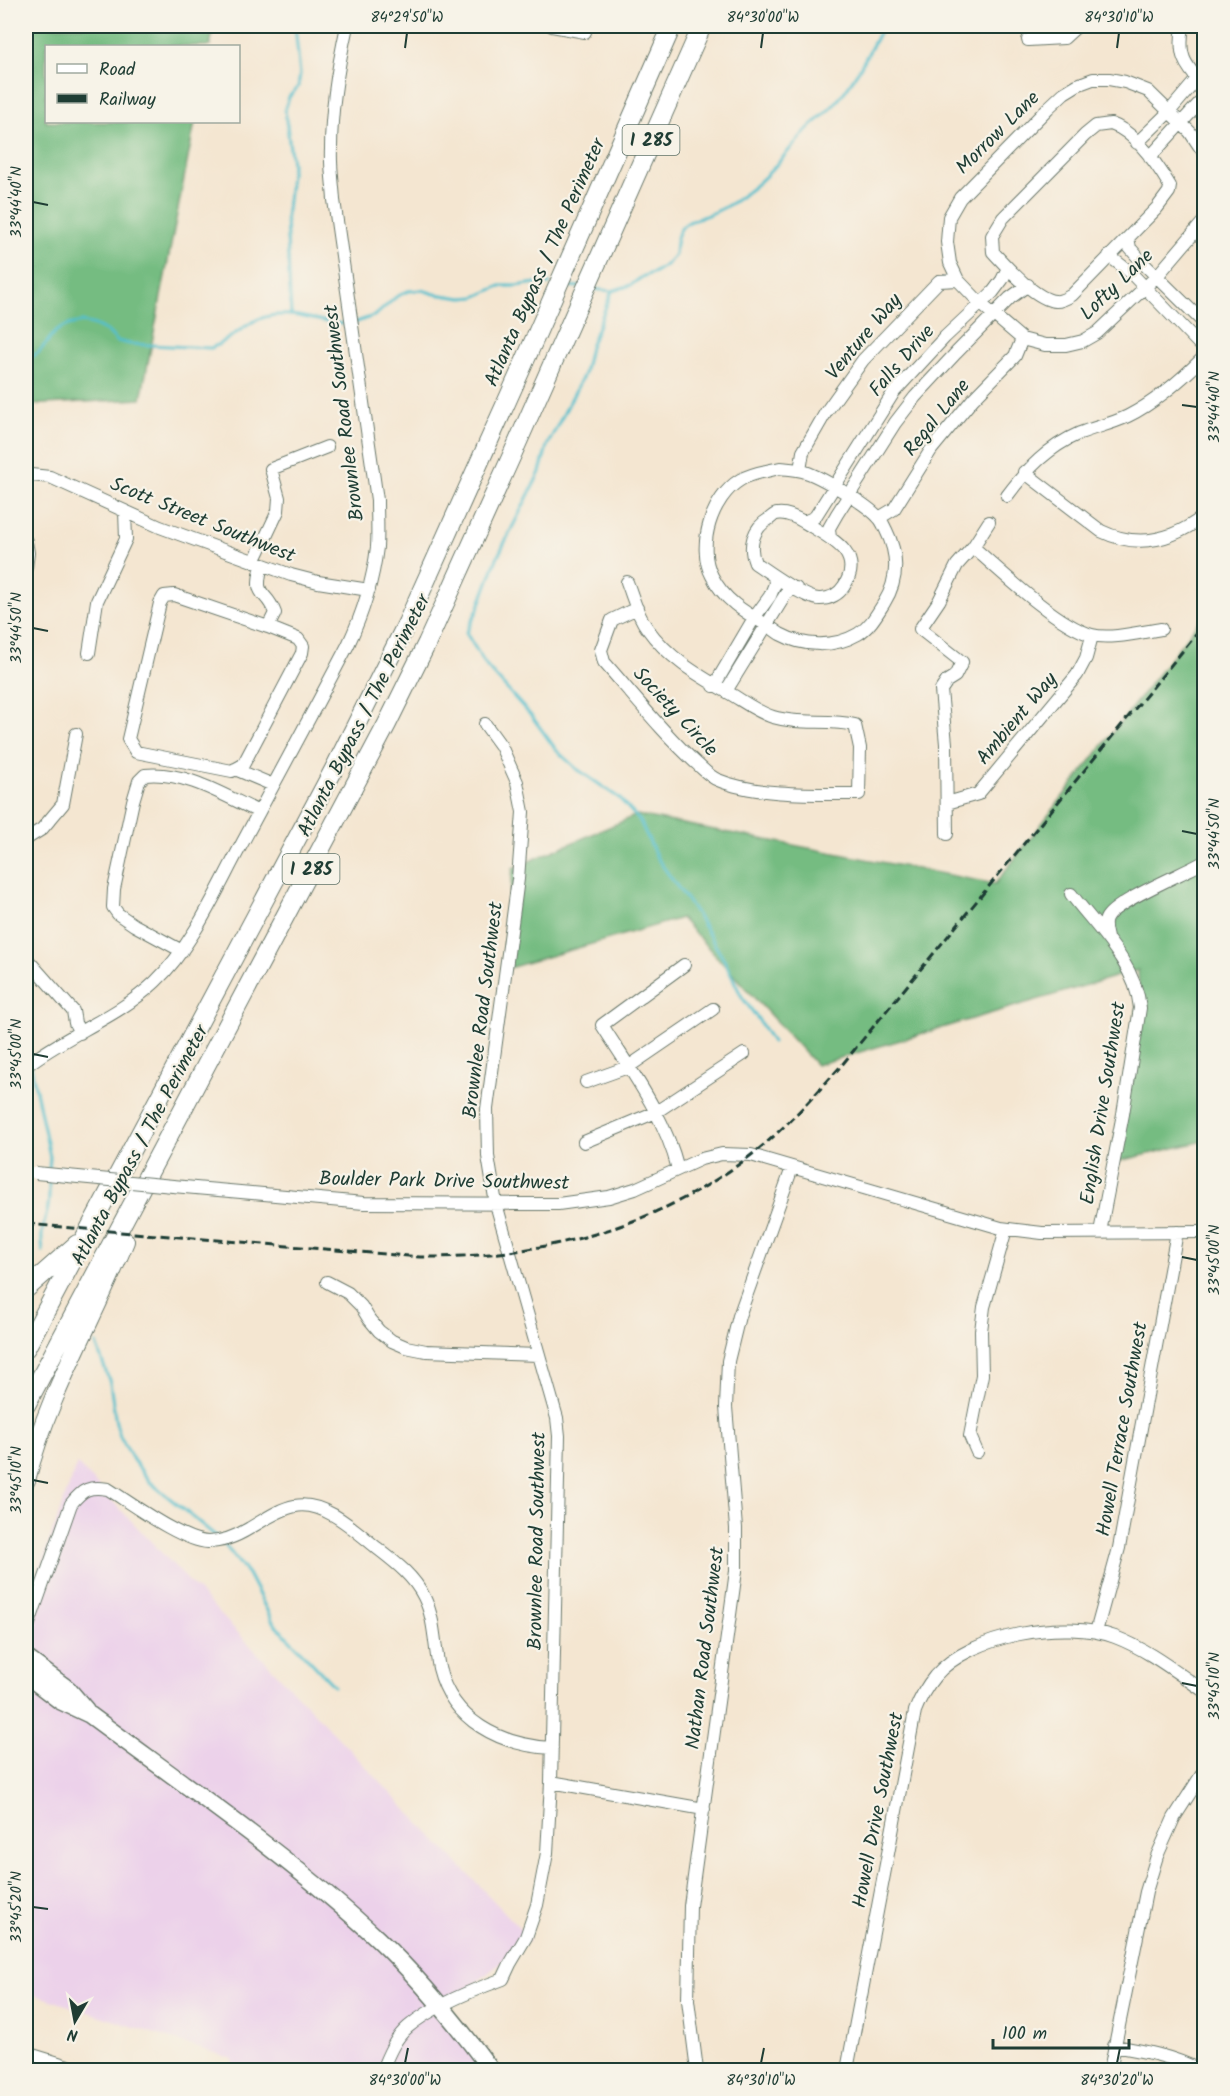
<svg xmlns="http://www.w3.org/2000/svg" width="1230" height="2096" viewBox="0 0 1230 2096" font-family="Kalam,sans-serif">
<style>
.built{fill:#ecd1ea}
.forest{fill:#75bc81;stroke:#4a7c5a;stroke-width:1.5}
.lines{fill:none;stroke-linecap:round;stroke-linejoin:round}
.stream{stroke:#53bfcd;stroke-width:3}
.minor-casing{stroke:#6a786b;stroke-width:14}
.major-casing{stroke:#6a786b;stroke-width:19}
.highway-casing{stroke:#6a786b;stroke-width:20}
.minor{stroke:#fff;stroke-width:12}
.major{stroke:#fff;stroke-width:16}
.highway{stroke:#fff;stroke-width:18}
.rail{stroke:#1f3d34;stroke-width:3;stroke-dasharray:9 4.5;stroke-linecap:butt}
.minor-bridge-casing{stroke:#6a786b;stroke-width:14;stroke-linecap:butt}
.minor-bridge{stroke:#fff;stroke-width:12}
.ticks{fill:none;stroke:#1f3d34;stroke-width:2}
.labels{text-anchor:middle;stroke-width:4.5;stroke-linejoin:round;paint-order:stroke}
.shield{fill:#f7f3e8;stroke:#60746a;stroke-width:1.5}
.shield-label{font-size:18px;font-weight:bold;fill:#1f3d34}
.street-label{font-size:20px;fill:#1f3d34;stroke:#f7f3e8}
.neatline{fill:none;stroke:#1f3d34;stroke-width:2}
.ticks-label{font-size:15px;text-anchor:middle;fill:#1f3d34}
</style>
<rect width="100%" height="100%" fill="#f7f3e8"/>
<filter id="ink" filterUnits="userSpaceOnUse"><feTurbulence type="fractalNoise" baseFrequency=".0167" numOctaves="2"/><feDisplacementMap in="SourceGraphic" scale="12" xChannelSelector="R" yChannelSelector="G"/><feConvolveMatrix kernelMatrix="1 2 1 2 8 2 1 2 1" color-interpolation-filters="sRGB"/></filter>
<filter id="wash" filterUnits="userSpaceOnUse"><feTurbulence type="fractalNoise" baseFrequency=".008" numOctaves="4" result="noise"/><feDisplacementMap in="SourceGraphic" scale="24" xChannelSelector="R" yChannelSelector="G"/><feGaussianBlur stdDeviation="1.35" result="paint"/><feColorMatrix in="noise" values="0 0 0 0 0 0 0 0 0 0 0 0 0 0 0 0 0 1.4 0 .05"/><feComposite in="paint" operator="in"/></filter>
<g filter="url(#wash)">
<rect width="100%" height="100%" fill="#f4e6d1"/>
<path class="built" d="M 77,1464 L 530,1939 L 446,2007 L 492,2070 L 232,2070 L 233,2059 L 26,1992 L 26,1604 Z"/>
<path class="forest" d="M 26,26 L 214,26 L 210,46 L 46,46 L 46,122 L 195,122 L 141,399 L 26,405 Z
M 1204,615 L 1204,1141 L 1111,1163 L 1139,997 L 1138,970 L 816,1065 L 681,918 L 502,970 L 513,868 L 637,815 L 995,884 Z"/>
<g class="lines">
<path class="stream" d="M 566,286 L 580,287
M 592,289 L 612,291 L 631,285 L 642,277 L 655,272 L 666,265 L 675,255 C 676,217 690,224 717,211 C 728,206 739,199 748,191 C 770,175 787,152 805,132 C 816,121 829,112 838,100 C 857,77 869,51 883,26
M 612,291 L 590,347 L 584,374 L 547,446 L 540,472 L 497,558 L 478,609 L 466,633 L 487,667 L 533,718 L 557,751 L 577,769 L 619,798 L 640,821 L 657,858 L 696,913 L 724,960 L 742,997 L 758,1019 L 772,1042
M 291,315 L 286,218 L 292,164 L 285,110 L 289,97 L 298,87 L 300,74 L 295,26
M 354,323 L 376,315 L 396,297 L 408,291 L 422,290 L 435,294 L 462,298 L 475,297 L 500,286 L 516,286 L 536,283 L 550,284
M 26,361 L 39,352 L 56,331 L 68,325 L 82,322 L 95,325 L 107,331 L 117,341 L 130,344 L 211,348 C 229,341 242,326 259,319 C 290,307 317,324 348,324
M 26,1054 L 29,1061
M 31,1067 L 50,1157 L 49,1170
M 43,1251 C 40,1234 43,1228 47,1212 C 50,1201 49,1188 49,1176
M 96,1344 L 110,1383 L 116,1423 L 120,1436 L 133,1460 L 150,1482 L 217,1537
M 224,1544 L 248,1574 L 273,1622 L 334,1686"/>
</g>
</g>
<g filter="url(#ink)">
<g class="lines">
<g class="minor-casing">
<path id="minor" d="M 552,26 L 585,32
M 1183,26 C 1178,57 1184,63 1204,87
M 1028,40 L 1064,38 L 1077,26
M 1111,124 C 1135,132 1157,164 1170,186 L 1169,192 L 1157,208 L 1072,295 C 1067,298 1060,302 1055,301 C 1035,299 1006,266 993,252 L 992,236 L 1003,218 L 1085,135 L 1096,126 Z
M 1137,143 L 1169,112 L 1197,79 L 1204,74
M 1204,153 L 1190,132 L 1148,91 L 1125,82 L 1109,79 L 1093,79 L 1077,85 L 1064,93 L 1048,108 L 960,198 L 949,217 L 947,242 L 950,263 L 958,280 L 981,304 L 1022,339 L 1045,345 L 1066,345 L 1083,341 L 1097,333 L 1158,275 L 1204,221
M 1150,157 L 1204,98
M 1128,238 L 1130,248 L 1143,263 L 1204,323
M 1109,256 L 1130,272 L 1204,349
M 780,468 C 787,469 795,469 802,471 C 819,475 868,505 879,518 C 882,521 884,526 886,530 C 898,554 899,579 884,603 C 877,614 870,627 858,634 C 834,648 804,647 780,634 C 775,631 771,627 765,624 C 744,612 723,599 712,576 C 696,546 712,497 740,480 C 751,473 767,471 780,468 Z
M 800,470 L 803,452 L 826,412 L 863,360 L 939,281 L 958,280
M 1024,472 L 1101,531 C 1138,549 1173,540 1204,516
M 26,477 L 31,475 L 50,477 L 160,527 L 291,575 L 318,582 L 369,590
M 1007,496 C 1027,469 1048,447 1080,433 C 1095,427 1112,424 1128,416 C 1156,402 1182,379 1204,357
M 879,518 L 894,509 L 931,450 L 973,399 L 1015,356 L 1022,339
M 804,522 C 828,537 866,553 844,586 C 839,594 830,599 820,599 C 807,600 768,572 755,563 C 748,546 753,528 769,519 C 772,517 774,514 777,514 C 786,512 797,518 804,522 L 815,517 L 894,392 L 945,337 L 993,292 L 1002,280 L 1008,268
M 830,538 L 829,528 L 837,514 L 895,423 L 915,397 L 956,353 L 1010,298 L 1028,285
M 26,541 L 28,553 L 26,568
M 973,547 C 1000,571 1058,626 1092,635 C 1110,640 1141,632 1161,629
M 254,562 L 278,511 L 279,498 L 271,469 L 327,447
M 262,565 C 253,600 266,588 275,613 L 268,627
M 627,582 C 633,597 637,615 647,628 C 668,658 698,675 729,693 C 743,701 757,712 773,717 C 800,725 828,719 855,725 L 860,748 L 859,794 C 817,794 756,796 718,780 C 710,777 703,769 696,763 C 663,733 634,696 604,662 L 601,650 L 612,620 L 637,608
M 174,595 L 268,627 L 298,639 L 303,646 L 302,653 L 243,765 L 232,771 L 136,752 L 128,739 L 160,603 L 164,596 Z
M 89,653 L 97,601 L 126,539 L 125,511
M 714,686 L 754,618 L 770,596 L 775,584 L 774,576
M 726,691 L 787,592 L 796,588
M 235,769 L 273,785
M 947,803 L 978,794 L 1077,675 L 1086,658 L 1092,636
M 947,834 L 946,744 L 941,690 L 947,681 L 955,676 L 962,662 L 920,629 L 939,601 L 957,565 L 973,547 L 989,522
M 26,839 L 42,829 L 63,804 L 76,734
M 1071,894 C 1097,928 1136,964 1140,1008 L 1123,1114 L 1100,1232
M 1107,938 C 1106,932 1103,925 1106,919 C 1113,902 1185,873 1204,862
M 182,951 L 134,925 L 118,914 L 113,907 L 114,889 L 133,801 L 139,781 L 145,775 C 186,771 223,795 259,812
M 26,958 L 73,1011 L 75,1023 L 80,1033
M 26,1066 C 67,1034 117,1018 155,982 C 191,948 215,894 238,851 C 275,782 312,714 348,645 C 363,613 373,582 377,547 C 378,531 377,515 377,500 L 334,200 C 333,183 330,166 331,149 C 331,107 338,66 347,26
M 586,1082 L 628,1067 L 713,1009
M 584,1142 L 656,1112 L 744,1054
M 678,1169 C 665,1116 631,1071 602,1025 L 684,965
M 173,1186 L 364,1203 L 558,1204 L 609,1197 L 635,1189 L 701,1159 L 722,1154 L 751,1155 L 1001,1228 L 1042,1233 L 1204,1232
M 327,1282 L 348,1293 L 361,1306 L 369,1319 L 379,1331 L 392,1341 L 406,1347 L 426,1351 L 539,1355
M 977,1452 L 970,1436 L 982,1375 L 981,1331 L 984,1307 L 1006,1229
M 26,1632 L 71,1504 C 83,1489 89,1486 108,1489 C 132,1504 182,1541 208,1542 C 223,1542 237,1536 250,1528 C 264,1520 279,1509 295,1506 C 324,1500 356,1531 377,1548 C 395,1562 414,1576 424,1597 C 435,1619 434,1644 439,1668 C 452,1721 500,1745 552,1748
M 1096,1632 L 1119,1548 L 1177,1232
M 551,1782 L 704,1809
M 1114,2046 C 1144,2051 1172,2056 1199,2070
M 26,2053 L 81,2070
M 382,2070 C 388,2055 395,2038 408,2027 C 432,2006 473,1990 503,1979 L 510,1964 L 526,1937 L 537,1905 L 547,1853 L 551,1782 L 559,1436 L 557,1418 L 496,1204 L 488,1156 L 487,1109 L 518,879 L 523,812 L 517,782 L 501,746 L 485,724
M 697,2070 L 688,2000 L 690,1906 L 736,1571 L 736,1528 L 726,1407 L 728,1361 L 739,1316 L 792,1168
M 847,2070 L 915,1711 C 920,1698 926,1687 935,1676 C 971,1634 1065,1619 1115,1637 C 1147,1649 1176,1672 1204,1691
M 1110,2070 L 1146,1892 L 1157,1856 L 1174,1818 L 1204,1771"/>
</g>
<g class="major-casing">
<path id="major" d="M 26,1658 L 68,1689 L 86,1710
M 26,1675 L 60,1701 L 90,1715 C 187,1787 290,1857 378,1939 C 420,1979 457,2024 491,2070"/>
</g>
<g class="highway-casing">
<path id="highway" d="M 26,1289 L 77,1244
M 26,1348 L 334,769 L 407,623 L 520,372 L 672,26
M 26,1405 L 387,724 L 427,643 L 512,455 L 702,26
M 26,1480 C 48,1394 92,1322 125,1241"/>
</g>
<use href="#minor" class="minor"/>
<use href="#major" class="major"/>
<use href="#highway" class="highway"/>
<path class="rail" d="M 26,1224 L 420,1257 C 539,1258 655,1229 750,1156 C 784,1130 813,1097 841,1066 L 1204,625"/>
<g class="minor-bridge-casing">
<path id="minor-bridge" d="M 36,1173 L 173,1186"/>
</g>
<use href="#minor-bridge" class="minor-bridge"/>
</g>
</g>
<path class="ticks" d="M 405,48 L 407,33M 761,48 L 763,33M 1117,48 L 1119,33M 33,202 L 48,205M 1182,405 L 1197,407M 33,628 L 48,631M 1182,831 L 1197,834M 33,1054 L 48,1057M 1182,1257 L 1197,1260M 33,1480 L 48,1483M 1182,1683 L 1197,1686M 33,1907 L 48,1909M 405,2063 L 408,2048M 761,2063 L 764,2048M 1117,2063 L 1120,2048"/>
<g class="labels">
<g class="shield">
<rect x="622.5" y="125" width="57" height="30" rx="4.5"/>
<rect x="282.5" y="854" width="57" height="30" rx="4.5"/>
</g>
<g class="shield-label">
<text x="651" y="146">I 285</text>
<text x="311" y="875">I 285</text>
</g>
<g class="street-label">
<text transform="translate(997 132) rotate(-45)" y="7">Morrow Lane</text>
<text transform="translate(544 262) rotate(-66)" y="7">Atlanta Bypass / The Perimeter</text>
<text transform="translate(1116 284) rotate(-44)" y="7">Lofty Lane</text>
<text transform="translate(863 336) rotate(-50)" y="7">Venture Way</text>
<text transform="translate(901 360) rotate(-49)" y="7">Falls Drive</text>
<text transform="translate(343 413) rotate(-97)" y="7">Brownlee Road Southwest</text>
<text transform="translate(936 417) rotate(-51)" y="7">Regal Lane</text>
<text transform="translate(203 519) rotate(22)" y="7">Scott Street Southwest</text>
<text transform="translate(676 711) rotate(47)" y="7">Society Circle</text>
<text transform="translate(363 715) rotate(-63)" y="7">Atlanta Bypass / The Perimeter</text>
<text transform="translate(1016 718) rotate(-50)" y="7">Ambient Way</text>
<text transform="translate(482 1010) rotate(-83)" y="7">Brownlee Road Southwest</text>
<text transform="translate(1102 1103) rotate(-81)" y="7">English Drive Southwest</text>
<text transform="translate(139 1145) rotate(-62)" y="7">Atlanta Bypass / The Perimeter</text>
<text transform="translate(444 1180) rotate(1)" y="7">Boulder Park Drive Southwest</text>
<text transform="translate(1121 1429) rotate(-80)" y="7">Howell Terrace Southwest</text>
<text transform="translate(536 1541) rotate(-89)" y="7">Brownlee Road Southwest</text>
<text transform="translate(704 1648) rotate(-83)" y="7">Nathan Road Southwest</text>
<text transform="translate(877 1810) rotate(-79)" y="7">Howell Drive Southwest</text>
</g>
</g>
<rect width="1230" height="2096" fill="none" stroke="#f7f3e8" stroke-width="66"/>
<rect x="45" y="45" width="195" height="78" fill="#f7f3e8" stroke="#a1aaa0" stroke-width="1.5"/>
<rect x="57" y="64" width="30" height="9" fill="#ffffff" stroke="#a1aaa0" stroke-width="1.5"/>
<text x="99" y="75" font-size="18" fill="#1f3d34">Road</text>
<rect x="57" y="94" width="30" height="9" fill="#1f3d34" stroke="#a1aaa0" stroke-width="1.5"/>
<text x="99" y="105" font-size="18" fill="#1f3d34">Railway</text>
<g transform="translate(75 2021) rotate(190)" stroke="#f7f3e8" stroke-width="4.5" paint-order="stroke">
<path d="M0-4.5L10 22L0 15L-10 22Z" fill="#1f3d34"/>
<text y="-9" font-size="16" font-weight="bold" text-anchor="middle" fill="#1f3d34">N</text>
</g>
<path d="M993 2039v9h136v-9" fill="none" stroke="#1f3d34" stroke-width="3"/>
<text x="1002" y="2039" font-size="18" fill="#1f3d34" stroke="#f7f3e8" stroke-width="4.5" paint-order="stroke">100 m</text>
<rect x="33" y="33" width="1164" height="2030" class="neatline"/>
<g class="ticks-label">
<text x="407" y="22">84°29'50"W</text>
<text x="763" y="22">84°30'00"W</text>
<text x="1119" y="22">84°30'10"W</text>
<text transform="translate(16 202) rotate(-90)" y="5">33°44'40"N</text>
<text transform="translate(1214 407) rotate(-90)" y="5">33°44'40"N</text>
<text transform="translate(16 628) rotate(-90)" y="5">33°44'50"N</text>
<text transform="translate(1214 834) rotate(-90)" y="5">33°44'50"N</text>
<text transform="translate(16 1054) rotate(-90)" y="5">33°45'00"N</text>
<text transform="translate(1214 1260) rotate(-90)" y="5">33°45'00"N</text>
<text transform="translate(16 1480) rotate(-90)" y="5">33°45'10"N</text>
<text transform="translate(1214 1686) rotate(-90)" y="5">33°45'10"N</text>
<text transform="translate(16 1907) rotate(-90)" y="5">33°45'20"N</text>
<text x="405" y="2085">84°30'00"W</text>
<text x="761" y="2085">84°30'10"W</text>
<text x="1117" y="2085">84°30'20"W</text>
</g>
</svg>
